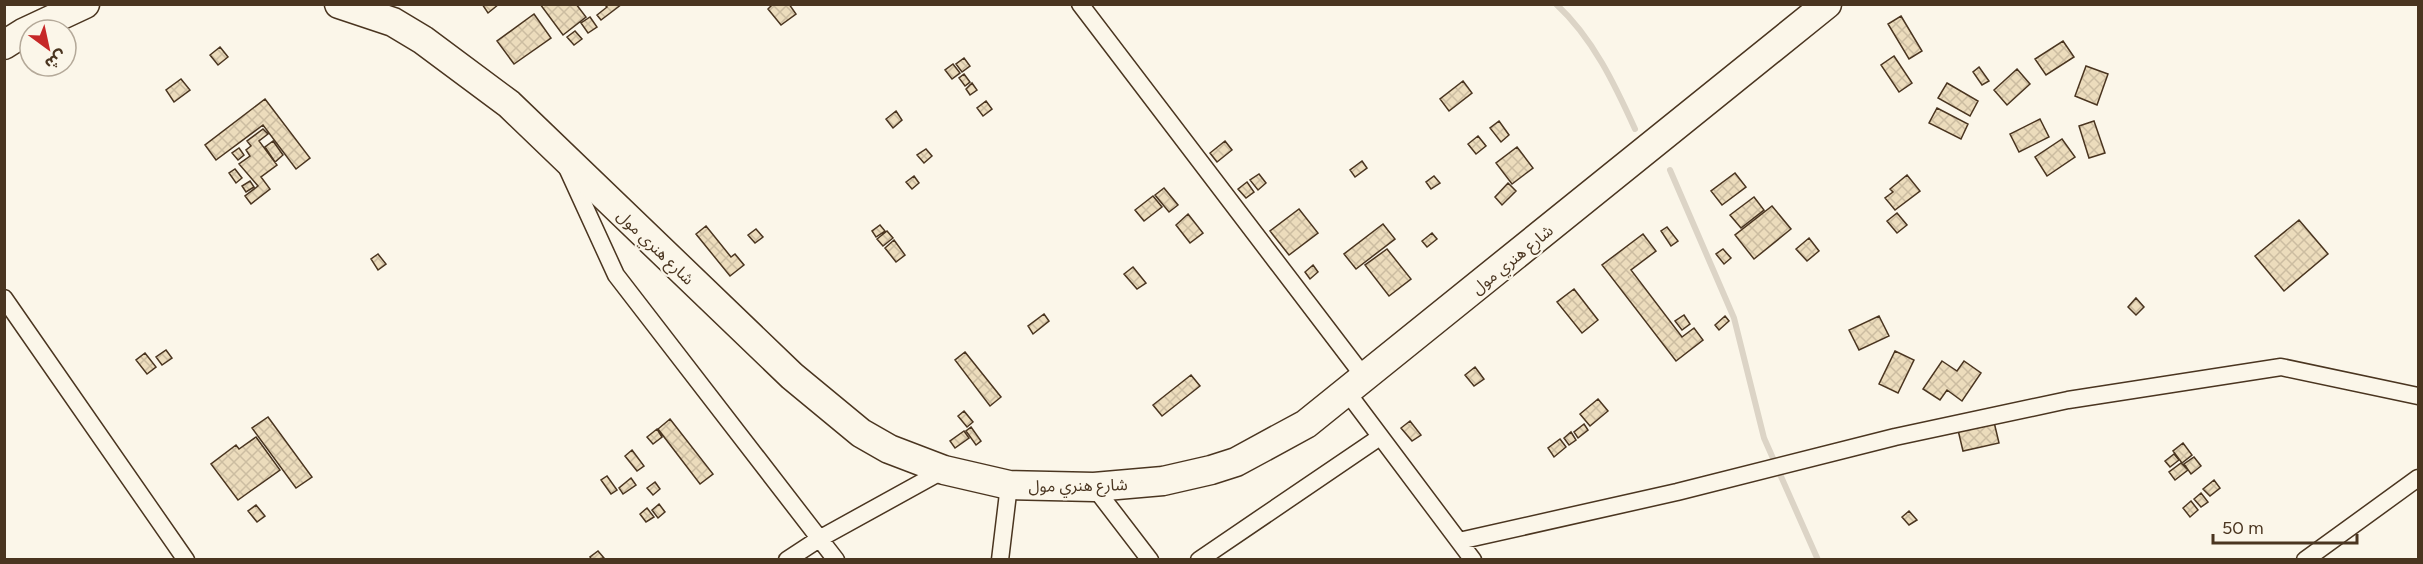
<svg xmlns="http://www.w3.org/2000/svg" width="2423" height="564" viewBox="0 0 2423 564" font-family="Figtree,'Noto Sans Arabic',sans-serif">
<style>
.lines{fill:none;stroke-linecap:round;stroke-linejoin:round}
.stream{stroke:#dcd4c6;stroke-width:6}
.building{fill:url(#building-cross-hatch);stroke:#4a3520;stroke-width:1.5}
.minor-casing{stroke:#4a3520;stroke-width:19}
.trunk-casing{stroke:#4a3520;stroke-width:31}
.minor{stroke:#fbf6e9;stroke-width:16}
.trunk{stroke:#fbf6e9;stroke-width:28}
.labels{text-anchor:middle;stroke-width:4.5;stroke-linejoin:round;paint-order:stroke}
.street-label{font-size:16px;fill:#4a3520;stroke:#fbf6e9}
</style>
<defs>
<pattern id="building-cross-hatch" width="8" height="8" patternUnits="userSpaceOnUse" patternTransform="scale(1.5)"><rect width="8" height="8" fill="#ecdcbc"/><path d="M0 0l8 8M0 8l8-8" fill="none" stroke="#ccbda1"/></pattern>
</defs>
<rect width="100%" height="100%" fill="#fbf6e9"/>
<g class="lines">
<path class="stream" d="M 1556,4 C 1593,38 1615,85 1635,129
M 1670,170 L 1734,318 L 1764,438 L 1818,560"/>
</g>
<path class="building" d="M 482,4 L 499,4 L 488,13 Z
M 540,4 L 576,4 L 586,17 L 563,35 Z
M 604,4 L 622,4 L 601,20 L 597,15 L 607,7 Z
M 773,4 L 789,4 L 796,14 L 781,25 L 768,9 Z
M 534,14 L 551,38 L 514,64 L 497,41 Z
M 1901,16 L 1922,51 L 1909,59 L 1888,24 Z
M 590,17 L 597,27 L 588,33 L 581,23 Z
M 575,31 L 582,39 L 574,45 L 567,37 Z
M 2063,41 L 2074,57 L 2046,75 L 2035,59 Z
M 220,47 L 228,57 L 218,65 L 210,55 Z
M 1894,56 L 1912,83 L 1899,92 L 1881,65 Z
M 964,58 L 970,66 L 962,72 L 956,64 Z
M 953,64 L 960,73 L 952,79 L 945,70 Z
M 2086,66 L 2108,74 L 2097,105 L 2075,96 Z
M 1979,67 L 1989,81 L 1982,85 L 1973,72 Z
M 2017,69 L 2030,84 L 2007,105 L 1994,90 Z
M 964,74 L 970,82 L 965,86 L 959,78 Z
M 181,79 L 190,90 L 174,102 L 166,90 Z
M 1463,81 L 1472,93 L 1449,111 L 1440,99 Z
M 972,83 L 977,90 L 970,95 L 966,89 Z
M 1947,83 L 1978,101 L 1970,116 L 1938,98 Z
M 265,99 L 310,158 L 296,169 L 263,125 L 216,160 L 205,145 Z
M 986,101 L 992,109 L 983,116 L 977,108 Z
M 1937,108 L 1968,124 L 1961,139 L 1929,123 Z
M 896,111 L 902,120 L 893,128 L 886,119 Z
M 2040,119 L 2049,137 L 2019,152 L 2010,134 Z
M 1499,121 L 1509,135 L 1501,142 L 1490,128 Z
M 2094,121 L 2105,153 L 2089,158 L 2079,126 Z
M 263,129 L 268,134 L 259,141 L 277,165 L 261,177 L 270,189 L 251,204 L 245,196 L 258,186 L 239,164 L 250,156 L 246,150 L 251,146 L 247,141 Z
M 1478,136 L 1486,146 L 1476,154 L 1468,144 Z
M 2062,139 L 2075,157 L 2047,176 L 2035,157 Z
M 273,141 L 283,155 L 275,162 L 265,147 Z
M 1225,141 L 1232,150 L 1217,162 L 1210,153 Z
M 1517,147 L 1533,168 L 1512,184 L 1496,163 Z
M 239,148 L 244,155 L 238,160 L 232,153 Z
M 926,149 L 932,156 L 924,163 L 917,155 Z
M 1362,161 L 1367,168 L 1355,177 L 1350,170 Z
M 235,169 L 242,178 L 236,183 L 229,173 Z
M 1735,173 L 1746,187 L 1722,205 L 1711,191 Z
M 1259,174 L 1266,183 L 1258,190 L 1250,180 Z
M 1907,175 L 1920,191 L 1895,210 L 1885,198 L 1893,192 L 1890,189 Z
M 914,176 L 919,183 L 912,189 L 906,182 Z
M 1434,176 L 1440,183 L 1431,189 L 1426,182 Z
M 250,181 L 254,187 L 246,192 L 242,186 Z
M 1247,182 L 1254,192 L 1246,198 L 1238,189 Z
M 1508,183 L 1516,191 L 1502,205 L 1495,197 Z
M 1164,188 L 1178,205 L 1169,212 L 1155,195 Z
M 1153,196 L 1162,207 L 1144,221 L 1135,210 Z
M 1754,197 L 1764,210 L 1741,228 L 1730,215 Z
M 1772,206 L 1791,229 L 1754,259 L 1735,235 Z
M 1299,209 L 1318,233 L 1289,255 L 1270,231 Z
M 1897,213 L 1907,225 L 1897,233 L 1887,221 Z
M 1188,214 L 1203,233 L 1190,243 L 1176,225 Z
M 2299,220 L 2328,254 L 2284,291 L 2255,256 Z
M 1383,224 L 1395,239 L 1356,269 L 1344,254 Z
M 880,225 L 885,231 L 876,237 L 872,231 Z
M 706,226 L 731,257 L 735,254 L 744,265 L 730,276 L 696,234 Z
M 1667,227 L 1678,241 L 1671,246 L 1661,231 Z
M 756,229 L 763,237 L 755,243 L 748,235 Z
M 887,231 L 893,238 L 883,246 L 877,239 Z
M 1432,233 L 1437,239 L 1427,247 L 1422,241 Z
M 1643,234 L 1656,251 L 1631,270 L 1682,337 L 1694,328 L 1703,340 L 1676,361 L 1602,265 Z
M 1809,238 L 1819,251 L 1807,261 L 1796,249 Z
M 894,240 L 905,255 L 896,262 L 885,248 Z
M 1387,249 L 1411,279 L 1389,296 L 1365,265 Z
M 1723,249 L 1731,258 L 1724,264 L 1716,254 Z
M 378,254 L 386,264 L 378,270 L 371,259 Z
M 1313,265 L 1318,272 L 1310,279 L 1305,272 Z
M 1133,267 L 1146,283 L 1137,289 L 1124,274 Z
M 1574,289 L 1598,320 L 1582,333 L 1557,302 Z
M 2136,298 L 2144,307 L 2136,315 L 2128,307 Z
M 1044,314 L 1049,321 L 1033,334 L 1028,326 Z
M 1684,315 L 1690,324 L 1682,330 L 1675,321 Z
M 1725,316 L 1729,321 L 1719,330 L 1715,325 Z
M 1879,316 L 1889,336 L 1859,350 L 1849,330 Z
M 166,350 L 172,358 L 162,365 L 156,357 Z
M 1895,351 L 1914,360 L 1898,393 L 1879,384 Z
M 965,352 L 1001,397 L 990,406 L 955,360 Z
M 145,353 L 156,367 L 147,374 L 136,360 Z
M 1942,361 L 1957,371 L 1964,361 L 1981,373 L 1962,401 L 1947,390 L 1940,400 L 1923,389 Z
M 1475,367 L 1484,379 L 1474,386 L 1465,375 Z
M 1191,375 L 1200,386 L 1162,416 L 1153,405 Z
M 1598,399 L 1608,411 L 1590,426 L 1580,414 Z
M 964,411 L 973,422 L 967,427 L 958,416 Z
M 268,417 L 312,477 L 296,488 L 252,428 Z
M 670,419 L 713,474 L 700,484 L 658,429 Z
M 1410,421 L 1421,435 L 1412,441 L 1401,428 Z
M 1994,422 L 1999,443 L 1963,451 L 1958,430 Z
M 1584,424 L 1588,430 L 1578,438 L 1574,432 Z
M 971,427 L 981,441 L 976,445 L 966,431 Z
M 657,429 L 662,437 L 653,444 L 647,437 Z
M 964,431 L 969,438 L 955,448 L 950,441 Z
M 1571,432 L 1576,440 L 1569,445 L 1564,438 Z
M 256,437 L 280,470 L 238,500 L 211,464 L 236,445 L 239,449 Z
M 1560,439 L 1566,447 L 1554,457 L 1548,448 Z
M 2183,443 L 2192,455 L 2182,463 L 2173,451 Z
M 632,450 L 644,466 L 637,471 L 625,456 Z
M 2174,454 L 2179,460 L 2170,467 L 2165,461 Z
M 2194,457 L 2201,466 L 2191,474 L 2184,464 Z
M 2181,463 L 2188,470 L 2175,480 L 2169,472 Z
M 607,476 L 617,490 L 611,494 L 601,480 Z
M 631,478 L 636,485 L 623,494 L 619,488 Z
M 2214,480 L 2220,488 L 2210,496 L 2203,489 Z
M 655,482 L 660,489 L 653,495 L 647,488 Z
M 2201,493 L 2208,502 L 2201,507 L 2194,499 Z
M 2191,501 L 2198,510 L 2190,517 L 2183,508 Z
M 659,504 L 665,512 L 658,518 L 652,510 Z
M 256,505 L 265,516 L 257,522 L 248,511 Z
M 647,508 L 654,517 L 646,522 L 640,514 Z
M 1909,511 L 1917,520 L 1909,525 L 1902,517 Z
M 598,551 L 604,558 L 592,560 L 590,557 Z"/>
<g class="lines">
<g class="minor-casing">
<path id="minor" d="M 1080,4 L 1365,378
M 567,168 L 616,275 L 836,560
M 4,298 L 186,560
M 1347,392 L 1473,560
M 1094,487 L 1150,560
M 1459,541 L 1677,492 L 1895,437 L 2068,400 L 2281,367 L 2418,396
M 787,560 L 819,539 L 944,470
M 1000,560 L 1009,485
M 1199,560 L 1380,437
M 2305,560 L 2418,478"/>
</g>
<g class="trunk-casing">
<path id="trunk" d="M 339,4 L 393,22 L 423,40 L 509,104 L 792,376 L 861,433 L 889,449 L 944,470 L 1009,485 L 1094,487 L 1163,481 L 1211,470 L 1236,462 L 1306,424 L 1827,4
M 4,45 L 23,33 L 85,4"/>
</g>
<use href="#minor" class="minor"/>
<use href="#trunk" class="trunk"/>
</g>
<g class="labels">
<g class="street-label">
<text transform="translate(656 247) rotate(44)" y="6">شارع هنري مول</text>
<text transform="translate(1512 259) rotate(-39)" y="6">شارع هنري مول</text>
<text transform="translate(1078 485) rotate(-1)" y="6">شارع هنري مول</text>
</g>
</g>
<rect width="2423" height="564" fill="none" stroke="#4a3520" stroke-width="12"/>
<g transform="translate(48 48) rotate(147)"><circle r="28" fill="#fbf6e9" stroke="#b4a999" stroke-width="1.5"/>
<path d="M0-4.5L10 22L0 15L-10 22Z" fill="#c62828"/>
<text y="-9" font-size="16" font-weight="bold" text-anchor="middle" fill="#4a3520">ش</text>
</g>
<path d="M2213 534v9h144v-9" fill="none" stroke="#4a3520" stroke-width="3"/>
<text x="2222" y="534" font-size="18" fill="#4a3520" stroke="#fbf6e9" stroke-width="4.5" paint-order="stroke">50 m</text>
</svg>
